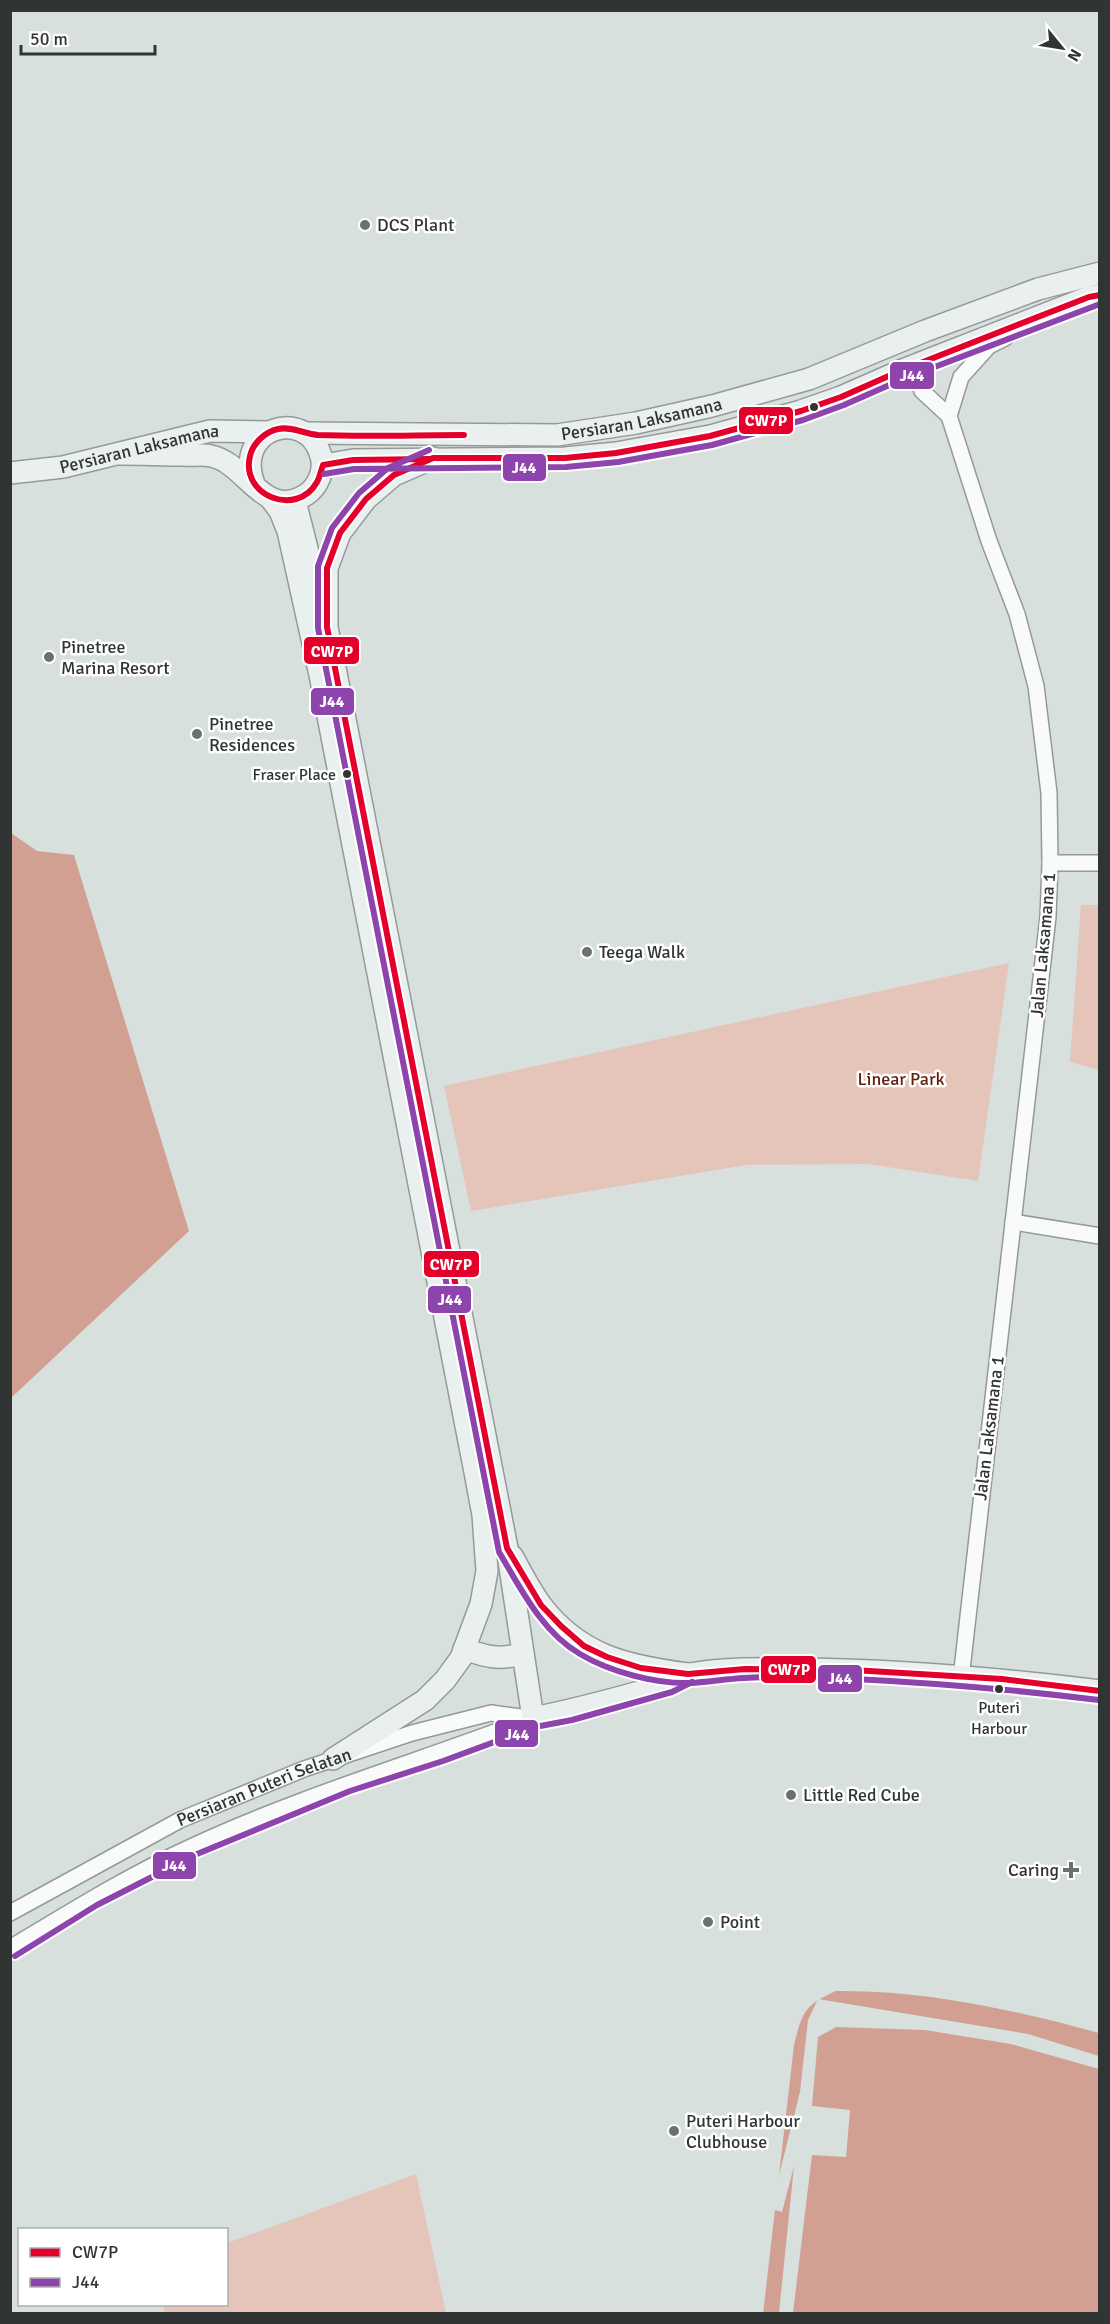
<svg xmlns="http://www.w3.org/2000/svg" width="1110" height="2324" viewBox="0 0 1110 2324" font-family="Signika,sans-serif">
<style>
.green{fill:#e5c4ba}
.water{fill:#d1a092}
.pier{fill:#d8e0de}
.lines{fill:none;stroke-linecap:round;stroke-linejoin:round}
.street-casing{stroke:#949a98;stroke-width:18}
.secondary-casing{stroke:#949a98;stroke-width:24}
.street{stroke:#f9fafa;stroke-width:15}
.secondary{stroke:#eaf0ef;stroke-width:21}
.bus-1-casing{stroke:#fff;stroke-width:10}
.bus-2-casing{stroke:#fff;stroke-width:10}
.bus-1{stroke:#e4002b;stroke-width:6}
.bus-2{stroke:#8e44ad;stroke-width:6}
.poi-dot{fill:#6b7170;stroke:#fff;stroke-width:2}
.bus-dot{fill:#303534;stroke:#fff;stroke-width:2}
.labels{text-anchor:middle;stroke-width:5;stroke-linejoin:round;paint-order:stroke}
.bus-label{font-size:16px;fill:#303534;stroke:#fff;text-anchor:end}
.poi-label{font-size:18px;fill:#303534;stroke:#fff;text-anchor:start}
.street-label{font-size:18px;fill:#303534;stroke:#fff}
.park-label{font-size:18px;fill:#601e0d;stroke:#fff}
.line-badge{stroke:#fff;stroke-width:2}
.badge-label{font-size:16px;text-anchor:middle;font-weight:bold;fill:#fff}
</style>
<rect width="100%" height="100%" fill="#d8e0de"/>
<path class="green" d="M 1081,905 L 1099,905 L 1099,1070 L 1070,1062 Z
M 1009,963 L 978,1181 L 868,1164 L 746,1165 L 471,1211 L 444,1086 Z
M 416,2174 L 446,2313 L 165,2313 L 163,2305 L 226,2304 L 227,2243 Z"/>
<path class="water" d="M 11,833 L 37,851 L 74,855 L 189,1231 L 11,1398 Z
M 836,1991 C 925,1990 1014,2010 1099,2033 L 1099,2313 L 763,2314 L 794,2045 C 802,2013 804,2005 836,1991 Z"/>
<path class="pier" d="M 818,1999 L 1028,2034 L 1099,2056 L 1099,2069 L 1011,2044 L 925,2030 L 836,2027 L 818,2037 L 812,2106 L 850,2110 L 846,2157 L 812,2155 L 793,2313 L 779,2313 L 794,2166 L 782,2212 L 772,2209 L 772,2203 L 800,2092 L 808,2020 Z"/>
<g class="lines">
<g class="street-casing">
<g id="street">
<path d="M 911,367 L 922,391 L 949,416"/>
<path d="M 1050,863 L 1100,863"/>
<path d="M 1013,1222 L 1100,1236"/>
<path d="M 961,1678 L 1048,917 L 1050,863 L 1049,793 L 1036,686 L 1017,614 L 989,541 L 949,416 L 961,377 L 989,346 L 1005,338"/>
<path id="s1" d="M 10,1913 L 180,1820 L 304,1769 L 412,1733 L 491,1713 L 529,1718"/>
<path d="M 10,1948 C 70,1912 129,1875 193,1846 C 303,1795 420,1761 533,1718"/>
</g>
</g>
<g class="secondary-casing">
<g id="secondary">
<path id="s2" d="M 305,433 L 557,435 L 636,423 L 712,406 L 809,379 L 925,331 L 1038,289 L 1100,273"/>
<path d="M 120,454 C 141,454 163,455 184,455 C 193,456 203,454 211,456 C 244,462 263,516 300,498 C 307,495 313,490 317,483 C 322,474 324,463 320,453 C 305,407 233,428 254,484"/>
<path d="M 433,458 L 394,475 L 366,499 L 340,533 L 327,568 L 327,627 L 507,1548 L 533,1718 C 576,1710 618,1698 661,1686 C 671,1683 680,1676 690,1674 C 728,1667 766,1669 804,1669 C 903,1670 1002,1679 1100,1691"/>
<path d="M 323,465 L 353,460 L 565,458 L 616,453 L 710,436 L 801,411 L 841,397 L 900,371 L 1089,297 L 1100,295"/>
<path id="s3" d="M 10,473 L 63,467 L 210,431 L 269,432"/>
<path d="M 271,499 L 280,511 L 288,531 L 320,675 L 475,1472 L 483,1515 L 487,1571 L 481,1604 L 461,1658 L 445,1680 L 425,1700 L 333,1759"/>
<path d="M 295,501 L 319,596"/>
<path d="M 512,1556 C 521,1572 530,1590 541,1605 C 580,1656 627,1666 688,1674"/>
<path d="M 464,1649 C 487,1657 499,1660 522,1654"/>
</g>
</g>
<use href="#street" class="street"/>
<use href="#secondary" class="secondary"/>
<g class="bus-1-casing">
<path id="bus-1" d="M 1100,295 L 1089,297 L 900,371 L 841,397 L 801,411 L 710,436 L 616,453 L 565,458 L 433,458 L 394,475 L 366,499 L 340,533 L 327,568 L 327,627 L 507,1548 L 541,1605 L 561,1626 L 584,1646 L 607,1657 L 641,1668 L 688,1674 L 745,1669 L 853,1670 L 1002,1679 L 1100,1691
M 430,459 L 353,460 L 323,465 C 321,470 320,477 317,482 C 297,518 240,496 250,456 C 253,443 265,432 278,429 C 291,426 305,434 318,435 C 367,437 415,435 464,435"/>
</g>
<g class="bus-2-casing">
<path id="bus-2" d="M 429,450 L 388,468 L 359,493 L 332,528 L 318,566 L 318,628 L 499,1552 C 521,1589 542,1632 580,1654 C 610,1672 656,1684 690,1683 C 708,1682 726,1679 744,1678 C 780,1676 818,1677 854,1679 C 936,1683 1017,1690 1099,1700
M 324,474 L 354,469 L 566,467 L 618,462 L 712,445 L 803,420 L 844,405 L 903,379 L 1100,304
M 15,1956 L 97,1905 L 197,1854 L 350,1791 L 443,1761 L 535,1727 L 572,1720 L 672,1692 L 692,1682"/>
</g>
<use href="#bus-1" class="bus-1"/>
<use href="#bus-2" class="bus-2"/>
</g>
<g class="poi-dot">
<circle cx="365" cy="225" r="6"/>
<circle cx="49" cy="657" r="6"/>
<circle cx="197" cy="734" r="6"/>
<circle cx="587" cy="952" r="6"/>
<circle cx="791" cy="1795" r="6"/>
<path d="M1068 1861h6v6h6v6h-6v6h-6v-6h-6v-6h6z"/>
<circle cx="708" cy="1922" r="6"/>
<circle cx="674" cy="2131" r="6"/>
</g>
<g class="bus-dot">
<circle cx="814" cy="407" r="5"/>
<circle cx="347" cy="774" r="5"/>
<circle cx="999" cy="1689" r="5"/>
</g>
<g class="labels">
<g class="bus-label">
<text x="336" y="780">Fraser Place</text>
<text x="999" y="1713" text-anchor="middle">Puteri<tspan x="999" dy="21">Harbour</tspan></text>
</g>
<g class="poi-label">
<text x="377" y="231">DCS Plant</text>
<text x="61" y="653">Pinetree<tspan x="61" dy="21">Marina Resort</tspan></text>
<text x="209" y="730">Pinetree<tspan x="209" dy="21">Residences</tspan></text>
<text x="599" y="958">Teega Walk</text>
<text x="803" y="1801">Little Red Cube</text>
<text x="1059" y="1876" text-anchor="end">Caring</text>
<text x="720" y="1928">Point</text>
<text x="686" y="2127">Puteri Harbour<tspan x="686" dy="21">Clubhouse</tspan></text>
</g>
<g class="street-label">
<text dy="6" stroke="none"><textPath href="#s2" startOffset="338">Persiaran Laksamana</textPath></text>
<text dy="6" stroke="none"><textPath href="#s3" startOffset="132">Persiaran Laksamana</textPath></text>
<text transform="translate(1043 945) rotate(-85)" y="6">Jalan Laksamana 1</text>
<text transform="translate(989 1428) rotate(-83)" y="6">Jalan Laksamana 1</text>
<text dy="6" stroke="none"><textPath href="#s1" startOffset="284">Persiaran Puteri Selatan</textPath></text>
</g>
<g class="park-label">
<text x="901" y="1085">Linear Park</text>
</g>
</g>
<g class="line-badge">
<rect x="889" y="361" width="46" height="29" rx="6" fill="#8e44ad"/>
<rect x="738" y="406" width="56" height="29" rx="6" fill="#e4002b"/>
<rect x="502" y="453" width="45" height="29" rx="6" fill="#8e44ad"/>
<rect x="303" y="636" width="57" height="29" rx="6" fill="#e4002b"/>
<rect x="310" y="687" width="45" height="29" rx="6" fill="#8e44ad"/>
<rect x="423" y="1250" width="57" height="28" rx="6" fill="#e4002b"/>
<rect x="427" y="1285" width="45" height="29" rx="6" fill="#8e44ad"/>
<rect x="760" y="1655" width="57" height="29" rx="6" fill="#e4002b"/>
<rect x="817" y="1664" width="46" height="29" rx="6" fill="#8e44ad"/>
<rect x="494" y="1719" width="45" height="29" rx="6" fill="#8e44ad"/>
<rect x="152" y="1851" width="45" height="29" rx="6" fill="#8e44ad"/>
</g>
<g class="badge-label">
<text x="912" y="381">J44</text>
<text x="766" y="426">CW7P</text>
<text x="524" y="473">J44</text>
<text x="332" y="657">CW7P</text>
<text x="332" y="707">J44</text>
<text x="451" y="1270">CW7P</text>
<text x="450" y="1305">J44</text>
<text x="789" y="1675">CW7P</text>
<text x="840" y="1684">J44</text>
<text x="517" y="1740">J44</text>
<text x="174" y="1871">J44</text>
</g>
<rect width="1110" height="2324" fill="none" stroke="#303534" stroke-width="24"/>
<rect x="18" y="2228" width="210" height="78" fill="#ffffff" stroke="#acaeae" stroke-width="1.5"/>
<rect x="30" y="2248" width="30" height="9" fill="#e4002b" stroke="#acaeae" stroke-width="1.5"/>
<text x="72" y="2258" font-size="18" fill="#303534">CW7P</text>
<rect x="30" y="2278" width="30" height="9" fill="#8e44ad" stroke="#acaeae" stroke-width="1.5"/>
<text x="72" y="2288" font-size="18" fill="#303534">J44</text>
<g transform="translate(1062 48) rotate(120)" stroke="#ffffff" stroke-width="4.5" paint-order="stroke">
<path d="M0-4.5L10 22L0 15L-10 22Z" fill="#303534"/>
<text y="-9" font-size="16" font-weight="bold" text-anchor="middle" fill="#303534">N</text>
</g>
<path d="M21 45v9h134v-9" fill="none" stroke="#303534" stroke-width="3"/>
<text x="30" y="45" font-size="18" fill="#303534" stroke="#ffffff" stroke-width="4.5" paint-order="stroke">50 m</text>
</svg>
